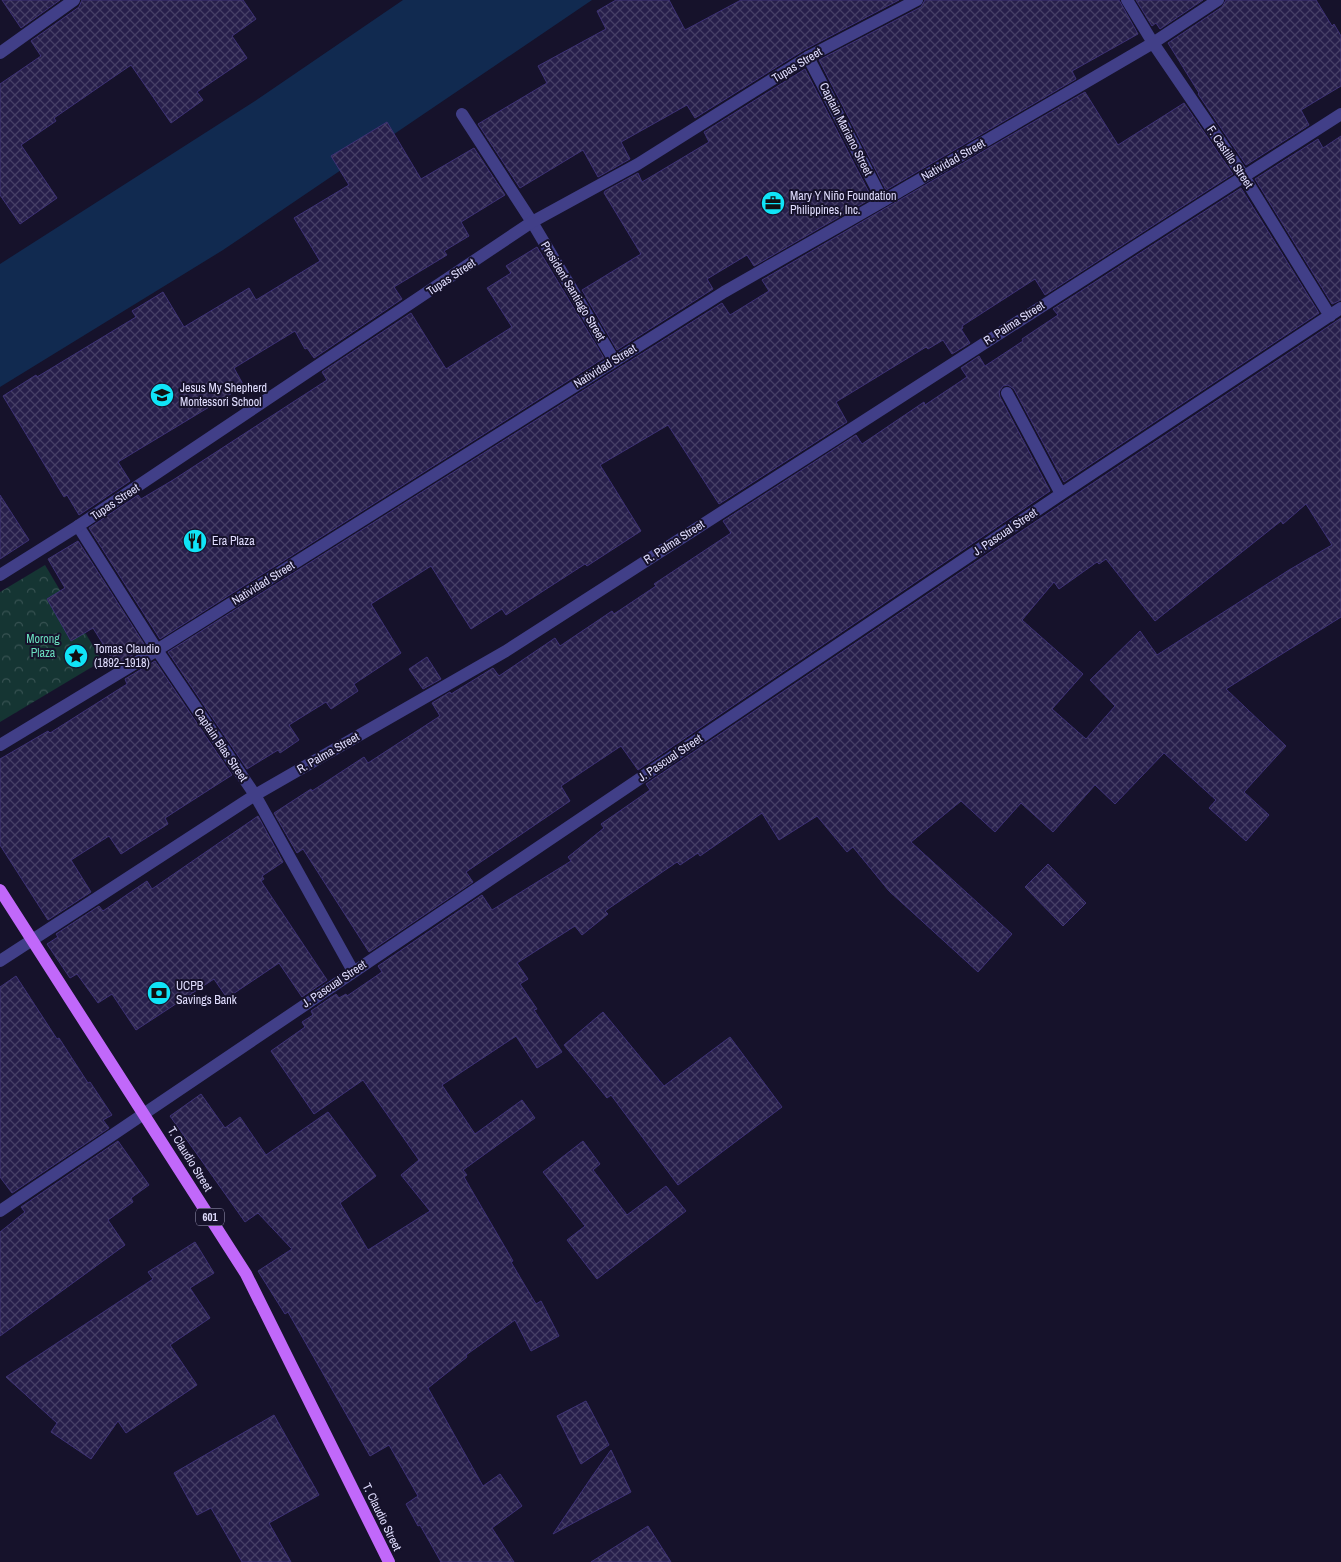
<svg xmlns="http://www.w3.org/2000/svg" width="1341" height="1562" viewBox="0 0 1341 1562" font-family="'Archivo Narrow',sans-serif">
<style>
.park{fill:url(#park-crowns)}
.water{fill:#112a50}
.building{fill:url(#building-cross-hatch);stroke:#3e3276;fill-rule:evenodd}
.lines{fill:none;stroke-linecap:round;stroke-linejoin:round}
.minor{stroke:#413f88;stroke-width:12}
.tertiary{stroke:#413f88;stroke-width:12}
.primary{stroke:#c168fa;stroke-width:12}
.labels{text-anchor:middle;stroke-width:4;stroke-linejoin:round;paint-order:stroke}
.shield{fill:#16122b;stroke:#a3a0bf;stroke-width:1}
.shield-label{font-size:11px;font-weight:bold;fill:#e0ddfe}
.street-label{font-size:12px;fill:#e0ddfe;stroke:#16122b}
.poi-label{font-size:12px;fill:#e0ddfe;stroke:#16122b;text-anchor:start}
.park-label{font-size:12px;fill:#6addbe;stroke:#16122b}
</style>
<defs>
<pattern id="park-crowns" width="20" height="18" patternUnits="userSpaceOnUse" patternTransform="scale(1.25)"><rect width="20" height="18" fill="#153533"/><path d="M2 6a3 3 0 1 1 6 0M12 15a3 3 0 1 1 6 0" fill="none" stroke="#375252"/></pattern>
<pattern id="building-cross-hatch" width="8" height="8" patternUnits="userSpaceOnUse" patternTransform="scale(1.25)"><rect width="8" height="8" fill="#271f4b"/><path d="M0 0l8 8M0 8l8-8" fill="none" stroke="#463f66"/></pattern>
</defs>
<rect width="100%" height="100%" fill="#16122b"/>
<path class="park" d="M 45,565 L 102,661 L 0,722 L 0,592 Z"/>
<path class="water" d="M 403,0 L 592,0 L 223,250 L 0,387 L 0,264 L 255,101 Z"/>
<path class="building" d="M 2,0 L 60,0 L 21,28 Z
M 82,0 L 243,0 L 256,19 L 232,36 L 247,58 L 197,92 L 203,100 L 171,123 L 131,65 L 54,118 L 56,121 L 21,145 L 57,198 L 20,224 L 0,195 L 0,84 L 41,56 L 31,41 L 79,7 Z
M 616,0 L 669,0 L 685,30 L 741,0 L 899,0 L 804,50 L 695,118 L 687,105 L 621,142 L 630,159 L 598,177 L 583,150 L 520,188 L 478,124 L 547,83 L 538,66 L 606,29 L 597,11 Z
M 925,0 L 1119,0 L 1138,34 L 1072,71 L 1076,79 L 886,190 L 819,60 L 921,7 Z
M 1136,0 L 1203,0 L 1160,29 L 1156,23 L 1152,26 Z
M 1226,0 L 1316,0 L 1332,26 L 1334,24 L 1341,36 L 1341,86 L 1301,110 L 1309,125 L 1246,165 L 1198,94 L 1199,93 L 1168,43 L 1222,7 Z
M 805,69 L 872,198 L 754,266 L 747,255 L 707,279 L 713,289 L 617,350 L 582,290 L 641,254 L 604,193 L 605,191 L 638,173 L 642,182 L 709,142 L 704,132 Z
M 1085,92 L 1118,145 L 1184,103 L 1233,174 L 1045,295 L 1035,279 L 962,326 L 963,328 L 961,329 L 970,343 L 952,354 L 943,340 L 928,349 L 926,347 L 836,402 L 847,422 L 719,504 L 668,425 L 600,465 L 641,531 L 587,566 L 585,564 L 506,615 L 502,609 L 471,629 L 431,566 L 371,604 L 401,653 L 354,684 L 358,691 L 331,709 L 326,702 L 289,725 L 299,740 L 280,753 L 278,750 L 247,769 L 168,652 L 722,303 L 730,315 L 769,291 L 762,280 Z
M 387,122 L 421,179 L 474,148 L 505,195 L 461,222 L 469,236 L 444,251 L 447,255 L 394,287 L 402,299 L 314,358 L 307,348 L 305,349 L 295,331 L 234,368 L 244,386 L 118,462 L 130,481 L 79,515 L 67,495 L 64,497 L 3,396 L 36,375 L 37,377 L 136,317 L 132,311 L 163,292 L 184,327 L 249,288 L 256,300 L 320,261 L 294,218 L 349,185 L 331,156 Z
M 1341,136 L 1341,300 L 1332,304 L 1255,179 L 1318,139 L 1323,148 Z
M 1241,188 L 1319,313 L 1064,482 L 1014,389 L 1008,385 L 1003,386 L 999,392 L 1000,397 L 1050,491 L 638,770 L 621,746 L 561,786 L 570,801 L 466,872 L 473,882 L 369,952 L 303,849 L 297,853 L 274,813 L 311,789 L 312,791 L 364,757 L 368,763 L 440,716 L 432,703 L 450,692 L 451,694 L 493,668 L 499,676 L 555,638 L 560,646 L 612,611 L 614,614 L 656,586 L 654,584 L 731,533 L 723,521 L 856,435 L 862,444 L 924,402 L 925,405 L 967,377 L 961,368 L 979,356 L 985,366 L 1023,341 L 1022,339 L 1058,315 L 1053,309 Z
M 537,247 L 604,358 L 160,639 L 89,528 L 138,495 L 141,499 L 173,480 L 327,380 L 322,372 L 411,313 L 446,369 L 512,327 L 487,288 L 511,273 L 506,266 Z
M 1341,318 L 1341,617 L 1226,689 L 1286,746 L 1244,792 L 1269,815 L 1246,841 L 1209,808 L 1216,800 L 1164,753 L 1115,804 L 1095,785 L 1053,832 L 1021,803 L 995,832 L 961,801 L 911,842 L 1012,934 L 978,972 L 889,891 L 853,847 L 847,852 L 817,816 L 779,840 L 762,813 L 700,856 L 698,853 L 680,865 L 677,862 L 605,911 L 608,914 L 582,935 L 575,926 L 517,963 L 528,979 L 520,984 L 537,1009 L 534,1010 L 562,1052 L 537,1068 L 516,1036 L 442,1085 L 475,1134 L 522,1100 L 535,1118 L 463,1170 L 467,1175 L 464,1177 L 513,1261 L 511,1262 L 536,1304 L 541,1301 L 559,1336 L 531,1351 L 515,1320 L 466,1355 L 467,1357 L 428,1388 L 483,1486 L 500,1474 L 522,1506 L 492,1528 L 514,1562 L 441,1562 L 420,1525 L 418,1526 L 406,1504 L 418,1496 L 389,1445 L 370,1456 L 288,1312 L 285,1314 L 258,1271 L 292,1249 L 258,1213 L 245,1222 L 170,1116 L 201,1094 L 225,1128 L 240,1117 L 266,1155 L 328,1112 L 376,1176 L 340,1203 L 368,1250 L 430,1211 L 401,1175 L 419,1160 L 363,1080 L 314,1114 L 271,1051 L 305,1027 L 302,1022 L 313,1015 L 311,1011 L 336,994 L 339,998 L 346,994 L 347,996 L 382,972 L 378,966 L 482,895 L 492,910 L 571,861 L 568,857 L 604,828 L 601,824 L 650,790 L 646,784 L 1066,501 ZM 1306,504 L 1332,545 L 1289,570 L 1157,655 L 1140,631 L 1090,680 L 1115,706 L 1086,739 L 1052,709 L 1083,674 L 1022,620 L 1054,582 L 1059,589 L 1097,562 L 1099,564 L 1106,559 L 1155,621 L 1281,521 L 1283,524 Z
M 0,495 L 29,540 L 0,559 Z
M 78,541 L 146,647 L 116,665 L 93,628 L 71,641 L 47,599 L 65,588 L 48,559 Z
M 427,657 L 441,679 L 423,689 L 409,669 Z
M 155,661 L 232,775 L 165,818 L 168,824 L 121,854 L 109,836 L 71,860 L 91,892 L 48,920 L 0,845 L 0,759 L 48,731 L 50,733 L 127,684 L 125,679 Z
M 258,816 L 283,862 L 262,876 L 264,879 L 261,881 L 327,980 L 302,997 L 279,963 L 227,998 L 214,979 L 136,1030 L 112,994 L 98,1003 L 77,974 L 70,978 L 47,944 L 58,937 L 56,934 L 99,906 L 103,911 L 147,881 L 152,889 Z
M 1048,864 L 1086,903 L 1063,926 L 1025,887 Z
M 16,976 L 57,1039 L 59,1038 L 88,1083 L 90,1082 L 112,1115 L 103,1120 L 109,1128 L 12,1193 L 0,1177 L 0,987 Z
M 603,1012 L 664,1086 L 730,1037 L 782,1107 L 678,1185 L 611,1095 L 607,1098 L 564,1045 Z
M 118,1141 L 149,1185 L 131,1198 L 133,1202 L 108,1220 L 125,1245 L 0,1336 L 0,1232 L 25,1212 L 21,1207 Z
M 583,1141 L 600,1164 L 593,1170 L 627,1215 L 666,1186 L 686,1211 L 597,1279 L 567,1240 L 585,1226 L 543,1172 Z
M 195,1242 L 214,1273 L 190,1288 L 210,1318 L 170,1345 L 197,1385 L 126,1433 L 118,1421 L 91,1459 L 51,1432 L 57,1423 L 6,1377 L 153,1279 L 148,1272 Z
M 586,1401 L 609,1445 L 581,1464 L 557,1416 Z
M 274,1415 L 319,1495 L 269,1523 L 291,1562 L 242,1562 L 211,1508 L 197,1515 L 174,1473 Z
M 611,1450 L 631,1492 L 553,1534 L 593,1475 Z
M 648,1526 L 671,1562 L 591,1562 Z"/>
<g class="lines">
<path class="minor" d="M 1127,0 L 1153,43 L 1243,175 L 1330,316
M 808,57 L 883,201
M 462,114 L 532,222 L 614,360
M 1007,393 L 1061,494
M 78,526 L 157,650 L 255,795 L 353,971
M 0,745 L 157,650 L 724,292 L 883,201 L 1153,43 L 1218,0
M 0,961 L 255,795 L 506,651 L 1341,114
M 0,1211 L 1061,494 L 1341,308"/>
<path class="tertiary" d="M 0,53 L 74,0
M 0,575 L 78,526 L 532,222 L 638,164 L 808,57 L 917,0"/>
<path class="primary" d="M 0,890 L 246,1274 L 389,1562"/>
</g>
<defs>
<g id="office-disc" transform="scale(1.25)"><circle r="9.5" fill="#10e4f7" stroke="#16122b"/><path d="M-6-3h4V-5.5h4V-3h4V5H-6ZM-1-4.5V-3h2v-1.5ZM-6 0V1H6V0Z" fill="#111"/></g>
<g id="school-disc" transform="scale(1.25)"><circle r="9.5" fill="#10e4f7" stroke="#16122b"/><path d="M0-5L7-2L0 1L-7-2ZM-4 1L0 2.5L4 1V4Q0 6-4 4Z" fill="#111"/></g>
<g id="restaurant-disc" transform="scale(1.25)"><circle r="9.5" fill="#10e4f7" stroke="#16122b"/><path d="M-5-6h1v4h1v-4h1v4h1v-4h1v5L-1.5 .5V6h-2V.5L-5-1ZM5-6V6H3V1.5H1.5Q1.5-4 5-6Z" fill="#111"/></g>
<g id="sight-disc" transform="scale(1.25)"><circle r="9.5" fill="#10e4f7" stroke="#16122b"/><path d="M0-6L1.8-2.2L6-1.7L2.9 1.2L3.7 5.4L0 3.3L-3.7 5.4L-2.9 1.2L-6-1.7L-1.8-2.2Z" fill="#111"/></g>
<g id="bank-disc" transform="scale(1.25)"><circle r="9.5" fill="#10e4f7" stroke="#16122b"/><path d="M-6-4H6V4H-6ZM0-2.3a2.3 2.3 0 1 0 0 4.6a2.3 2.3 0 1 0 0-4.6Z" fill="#111"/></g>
</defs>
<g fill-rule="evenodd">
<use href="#office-disc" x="773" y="203"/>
<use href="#school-disc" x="162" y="395"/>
<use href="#restaurant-disc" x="195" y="541"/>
<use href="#sight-disc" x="76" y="656"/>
<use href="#bank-disc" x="159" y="993"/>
</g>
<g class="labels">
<rect class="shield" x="196" y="1208.5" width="28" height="17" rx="4"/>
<g class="shield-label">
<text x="210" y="1221">601</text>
</g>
<g class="street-label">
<text transform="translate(797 65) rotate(-31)" y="4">Tupas Street</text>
<text transform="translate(846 129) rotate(63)" y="4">Captain Mariano Street</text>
<text transform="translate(1230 157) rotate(56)" y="4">F. Castillo Street</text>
<text transform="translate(953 160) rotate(-30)" y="4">Natividad Street</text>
<text transform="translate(451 277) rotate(-34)" y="4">Tupas Street</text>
<text transform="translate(573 291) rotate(59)" y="4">President Santiago Street</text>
<text transform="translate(1014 323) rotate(-33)" y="4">R. Palma Street</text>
<text transform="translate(605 366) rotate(-32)" y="4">Natividad Street</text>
<text transform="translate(115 502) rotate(-34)" y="4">Tupas Street</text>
<text transform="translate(1005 532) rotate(-34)" y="4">J. Pascual Street</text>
<text transform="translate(674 542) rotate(-33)" y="4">R. Palma Street</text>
<text transform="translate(263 583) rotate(-32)" y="4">Natividad Street</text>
<text transform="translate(221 745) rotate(56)" y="4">Captain Blas Street</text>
<text transform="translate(328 753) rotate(-30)" y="4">R. Palma Street</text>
<text transform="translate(670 758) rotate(-34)" y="4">J. Pascual Street</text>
<text transform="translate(334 984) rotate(-34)" y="4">J. Pascual Street</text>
<text transform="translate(190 1159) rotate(58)" y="4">T. Claudio Street</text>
<text transform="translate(382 1517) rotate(64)" y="4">T. Claudio Street</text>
</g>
<g class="poi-label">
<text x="790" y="200">Mary Y Niño Foundation<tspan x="790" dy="14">Philippines, Inc.</tspan></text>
<text x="180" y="392">Jesus My Shepherd<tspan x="180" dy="14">Montessori School</tspan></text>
<text x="212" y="545">Era Plaza</text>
<text x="94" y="653">Tomas Claudio<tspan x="94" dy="14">(1892–1918)</tspan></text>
<text x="176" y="990">UCPB<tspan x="176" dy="14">Savings Bank</tspan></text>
</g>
<g class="park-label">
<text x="43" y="643">Morong<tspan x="43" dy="14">Plaza</tspan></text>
</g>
</g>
</svg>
